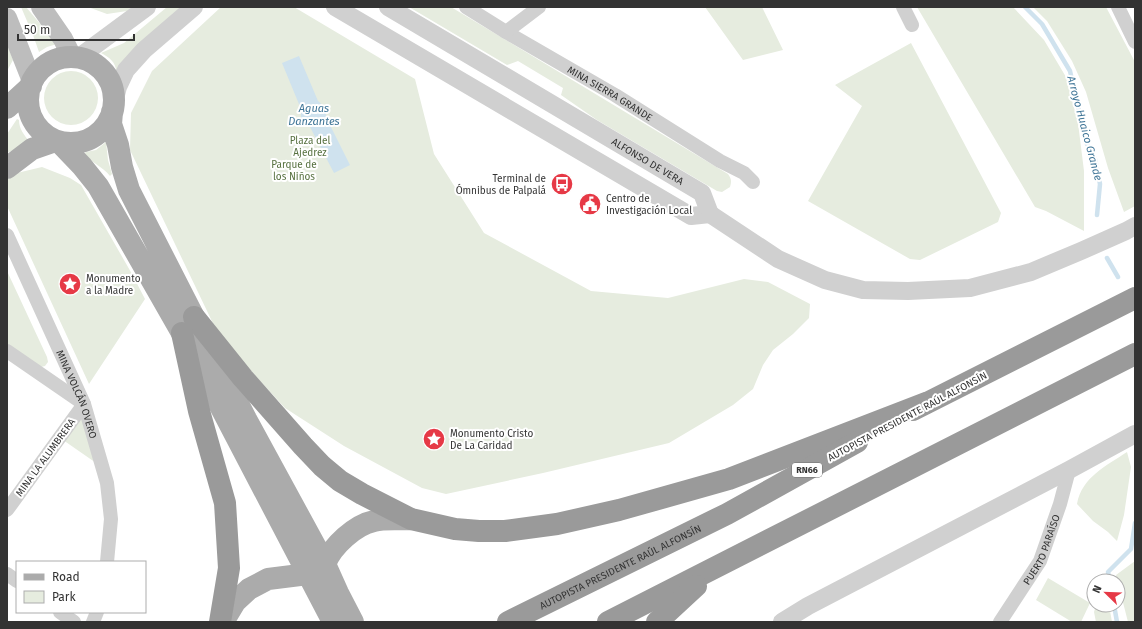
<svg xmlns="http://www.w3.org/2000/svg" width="1142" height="629" viewBox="0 0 1142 629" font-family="'Fira Sans',sans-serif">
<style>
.green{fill:#e6ecdf}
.water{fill:#cfe2ee}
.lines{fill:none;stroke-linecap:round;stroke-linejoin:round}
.stream{stroke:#cfe2ee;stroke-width:4.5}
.minor{stroke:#d0d0d0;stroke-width:14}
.tertiary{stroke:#d0d0d0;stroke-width:18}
.secondary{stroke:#bdbdbd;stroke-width:20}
.primary{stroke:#ababab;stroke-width:22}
.motorway{stroke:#9a9a9a;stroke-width:22}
.labels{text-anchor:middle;stroke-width:4;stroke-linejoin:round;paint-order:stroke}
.shield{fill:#fff;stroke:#707070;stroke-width:1}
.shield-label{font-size:9px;font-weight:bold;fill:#333}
.street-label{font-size:10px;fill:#333;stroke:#fff}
.park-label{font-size:10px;fill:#56703f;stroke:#fff}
.poi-label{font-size:10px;fill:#333;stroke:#fff;text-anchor:start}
.water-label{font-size:11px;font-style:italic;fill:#3f7597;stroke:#fff}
</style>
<rect width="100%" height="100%" fill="#fff"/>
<path class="green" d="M 21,7 L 26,7 L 57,44 L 47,47 L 39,52 L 33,35 Z
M 88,7 L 132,7 L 127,11 L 107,14 Z
M 167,7 L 183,7 L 116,73 C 117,63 109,57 101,53 L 124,43 Z
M 221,7 L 294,7 L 415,79 L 434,154 L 484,233 L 591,291 L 668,298 L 744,279 L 768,282 L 810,304 L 809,318 L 793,334 L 773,350 L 763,365 L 753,389 L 733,405 L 669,443 L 543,473 L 446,494 L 422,488 L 344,446 L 285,408 L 219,336 L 130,150 L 131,113 L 152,71 Z
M 409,7 L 451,7 L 728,174 C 731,178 732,181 730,187 L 722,192 L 717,191 L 597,120 L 561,95 L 563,88 L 518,61 L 507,65 Z
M 705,7 L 762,7 L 783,50 L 743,60 Z
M 917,7 L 1013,7 L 1044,40 L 1066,77 L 1078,123 L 1084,171 L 1084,231 L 1046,211 L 1035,207 Z
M 1033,7 L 1106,7 L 1135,62 L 1135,206 L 1124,212 L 1108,168 L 1086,92 L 1072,61 L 1047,21 Z
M 911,43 L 1001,213 L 998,222 L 920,260 L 910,259 L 808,201 L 862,106 L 835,85 Z
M 7,44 L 13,60 L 7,71 Z
M44 98a27 27 0 1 1 54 0a27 27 0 1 1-54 0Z
M 17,119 L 19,120 C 19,129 24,135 30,142 L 7,153 L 7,134 Z
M 106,142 L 108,160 L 112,174 L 110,176 C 103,167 92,163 84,154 L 86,152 L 96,150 Z
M 42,167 L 70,178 L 81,185 L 132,274 L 145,299 L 89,384 L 7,206 L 7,180 L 17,173 Z
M 7,271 L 47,357 L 48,362 L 45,366 L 41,367 L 36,364 L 7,344 Z
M 84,411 L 99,465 L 63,440 Z
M 1127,452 L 1131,467 L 1124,515 L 1117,541 L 1108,532 L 1093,521 L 1077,504 C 1082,477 1106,466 1127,452 Z
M 1135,561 L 1135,622 L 1128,622 L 1116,575 Z
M 1048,578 L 1090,603 L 1081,622 L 1072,622 L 1036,600 Z
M 1096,605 L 1109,605 L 1112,622 L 1096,622 L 1094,612 Z"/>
<path class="water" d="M 299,56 L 318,101 L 326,108 L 326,117 L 350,165 L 334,173 L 310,127 L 301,120 L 301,109 L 282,63 Z"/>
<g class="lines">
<path class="stream" d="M 1025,7 L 1042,24 L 1070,71 L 1086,142 L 1095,159 L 1100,184 L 1097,215
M 1107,258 L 1118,277
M 1110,581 L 1108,572 L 1131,549 L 1135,523
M 1114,605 L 1117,622"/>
<g class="minor">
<path id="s1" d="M 466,7 L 506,32 L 615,95 L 720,161 L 744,173 L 753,182"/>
<path d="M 903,7 L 912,25"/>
<path d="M 1118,7 L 1135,42"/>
<path d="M 506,32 L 539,7"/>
<path id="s2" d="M 7,235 L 84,404 L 107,483 L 111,519 L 107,562"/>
<path d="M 7,351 L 84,404 L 7,510"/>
<path d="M 7,574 L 17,581"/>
<path d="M 60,612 L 74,622"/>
<path d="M 93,622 L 97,612"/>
<path id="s3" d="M 1000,622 L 1040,561 L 1060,504 L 1069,470"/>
</g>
<g class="tertiary">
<path d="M 335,7 L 691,216 L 710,214"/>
<path id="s4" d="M 388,7 L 702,193 L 710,214"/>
<path d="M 78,58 L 147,7"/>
<path d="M 113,106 L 118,87 L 126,70 L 144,50 L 194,7"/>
<path d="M 710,214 L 778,259 L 825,280 L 863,290 L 908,291 L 970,288 L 1031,272 L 1081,251 L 1126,231 L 1135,226"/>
<path d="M 782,622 L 808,606 L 1069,470 L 1135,434"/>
</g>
<path class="secondary" d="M 41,7 L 63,39 L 72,57
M 7,18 L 32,81"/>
<path class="primary" d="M28 100a43 43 0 1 1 86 0a43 43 0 1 1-86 0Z
M 7,108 L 31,86
M 112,112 L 111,124 L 118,145 L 122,167 L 129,190 L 246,419 L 325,564 L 338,593 L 353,622
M 59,142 L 82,166 L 98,186 L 182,333 L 333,622
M 7,168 L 32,149 L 55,141
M 323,576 C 324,572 324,568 325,564 C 332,546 355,525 374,521 C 384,518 400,520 411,519
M 223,622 L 235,602 L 249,589 L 268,579 L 308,574 L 320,580"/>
<g class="motorway">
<path d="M 194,317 L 243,378 L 303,446 L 322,466 L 340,481 L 362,494 L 411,519 L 455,529 L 479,531 L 505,531 L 557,524 L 619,510 L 729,479 L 926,403"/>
<path d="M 182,333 L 199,411 L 225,503 L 229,568 L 220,622"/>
<path d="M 913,410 L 1135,298"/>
<path id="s5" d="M 508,622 L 727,514 L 857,442"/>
<path d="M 608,622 L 1135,354"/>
<path d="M 657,622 L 696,586"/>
</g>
</g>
<defs>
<g id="bus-disc" transform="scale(1.15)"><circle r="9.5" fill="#e63946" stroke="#fff"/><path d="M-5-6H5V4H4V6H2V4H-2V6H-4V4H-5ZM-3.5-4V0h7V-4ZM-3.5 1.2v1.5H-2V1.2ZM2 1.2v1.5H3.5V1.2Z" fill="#fff"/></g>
<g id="civic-disc" transform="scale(1.15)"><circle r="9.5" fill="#e63946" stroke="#fff"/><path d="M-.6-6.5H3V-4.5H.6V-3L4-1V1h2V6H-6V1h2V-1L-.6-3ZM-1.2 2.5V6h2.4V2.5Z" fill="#fff"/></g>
<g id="sight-disc" transform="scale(1.15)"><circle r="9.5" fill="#e63946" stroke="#fff"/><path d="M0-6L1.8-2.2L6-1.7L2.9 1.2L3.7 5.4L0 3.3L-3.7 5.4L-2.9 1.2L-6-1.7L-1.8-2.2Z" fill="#fff"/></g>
</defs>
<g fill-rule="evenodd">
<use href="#bus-disc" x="562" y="184"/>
<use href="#civic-disc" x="590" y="204"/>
<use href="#sight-disc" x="70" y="284"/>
<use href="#sight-disc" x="434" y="439"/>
</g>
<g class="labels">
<rect class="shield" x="792" y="463" width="30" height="14" rx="3"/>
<g class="shield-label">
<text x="807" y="473">RN66</text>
</g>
<g class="street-label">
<text dy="4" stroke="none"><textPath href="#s1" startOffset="168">MINA SIERRA GRANDE</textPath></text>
<text dy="4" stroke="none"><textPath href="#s4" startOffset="302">ALFONSO DE VERA</textPath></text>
<text dy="4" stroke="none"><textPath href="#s2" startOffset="174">MINA VOLCÁN OVERO</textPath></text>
<text transform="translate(907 416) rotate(-28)" y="4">AUTOPISTA PRESIDENTE RAÚL ALFONSÍN</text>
<text transform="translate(45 457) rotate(-54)" y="4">MINA LA ALUMBRERA</text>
<text dy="4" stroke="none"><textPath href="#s3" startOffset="84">PUERTO PARAÍSO</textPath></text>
<text dy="4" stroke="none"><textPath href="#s5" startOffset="125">AUTOPISTA PRESIDENTE RAÚL ALFONSÍN</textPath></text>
</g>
<g class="park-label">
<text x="310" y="144">Plaza del<tspan x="310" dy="12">Ajedrez</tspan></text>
<text x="294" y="168">Parque de<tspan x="294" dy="12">los Niños</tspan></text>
</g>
<g class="poi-label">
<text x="546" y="182" text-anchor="end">Terminal de<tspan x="546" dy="12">Ómnibus de Palpalá</tspan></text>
<text x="606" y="202">Centro de<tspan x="606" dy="12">Investigación Local</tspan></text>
<text x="86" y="282">Monumento<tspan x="86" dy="12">a la Madre</tspan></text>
<text x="450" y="437">Monumento Cristo<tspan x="450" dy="12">De La Caridad</tspan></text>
</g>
<g class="water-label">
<text x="314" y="112">Aguas<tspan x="314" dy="13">Danzantes</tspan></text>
<text transform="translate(1085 128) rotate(75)" y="4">Arroyo Huaico Grande</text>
</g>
</g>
<rect width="1142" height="629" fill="none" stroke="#333333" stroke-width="16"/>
<rect x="16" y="561" width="130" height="52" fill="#ffffff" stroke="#adadad"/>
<rect x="24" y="574" width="20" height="6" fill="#ababab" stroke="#adadad"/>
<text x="52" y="581" font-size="12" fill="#333333">Road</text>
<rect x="24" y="591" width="20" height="12" fill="#e6ecdf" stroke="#adadad"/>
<text x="52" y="601" font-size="12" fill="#333333">Park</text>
<g transform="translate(1106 593) rotate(293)"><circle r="19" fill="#ffffff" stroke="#adadad"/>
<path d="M0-3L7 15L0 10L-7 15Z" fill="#e63946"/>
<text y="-6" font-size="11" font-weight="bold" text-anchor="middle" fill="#333333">N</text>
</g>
<path d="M18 34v6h116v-6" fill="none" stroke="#333333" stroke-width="2"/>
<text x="24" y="34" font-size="12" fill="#333333" stroke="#ffffff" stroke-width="3" paint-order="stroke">50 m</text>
</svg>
